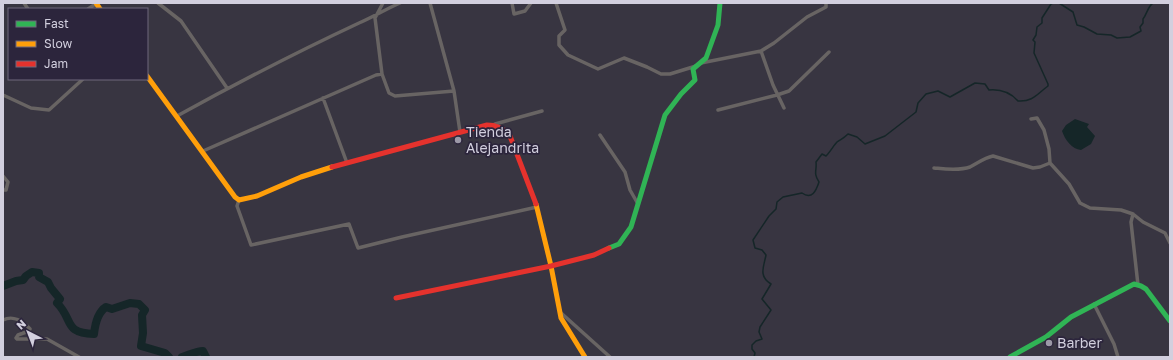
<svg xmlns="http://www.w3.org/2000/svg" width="1173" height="360" viewBox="0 0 1173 360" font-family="'Golos Text',sans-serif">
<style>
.water{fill:#152628}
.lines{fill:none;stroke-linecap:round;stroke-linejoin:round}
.stream{stroke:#152628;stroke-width:1.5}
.river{stroke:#152628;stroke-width:8}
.street{stroke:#686463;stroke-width:3.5}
.fast{stroke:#30b455;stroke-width:5}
.slow{stroke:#ff9f0a;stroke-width:5}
.jam{stroke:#e5322d;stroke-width:5}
.poi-dot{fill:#9c99a7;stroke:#2c253c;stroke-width:1.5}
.labels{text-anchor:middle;stroke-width:3.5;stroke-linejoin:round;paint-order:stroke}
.poi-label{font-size:14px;fill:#d2cfde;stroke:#2c253c;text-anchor:start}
</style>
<rect width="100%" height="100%" fill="#383541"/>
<path class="water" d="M 1075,119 L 1089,124 L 1087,127 L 1095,136 L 1091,144 L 1081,150 C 1072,149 1065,140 1062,131 L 1066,125 Z"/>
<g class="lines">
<path class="stream" d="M 1059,3 L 1073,12 L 1077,25 L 1084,27 L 1097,34 L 1111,35 L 1117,38 L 1130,37 L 1141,31 L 1140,27 L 1143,23 L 1143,19 C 1147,14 1148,6 1153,3
M 754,357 L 755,353 L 752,349 L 752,345 L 756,341 L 762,339 L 759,332 L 760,327 L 771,310 L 762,299 L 771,284 C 758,276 764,266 766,255 L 762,250 L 755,248 L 753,240 L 769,216 L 776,209 L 777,202 L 783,197 L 802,193 C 812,200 816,191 819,182 C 813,173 817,171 816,162 L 822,154 L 826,156 C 830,152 834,145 837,142 C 841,139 843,139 848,134 L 857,137 L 865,144 L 885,136 L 916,112 L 918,103 L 926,94 L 938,91 L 950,97 L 975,83 L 985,84 L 989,90 C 1001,89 1010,92 1018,101 C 1033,102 1037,94 1048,86 L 1048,84 L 1034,53 L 1035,42 L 1033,40 L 1036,35 L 1037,27 L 1042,23 L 1042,18 L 1051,4 L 1053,3"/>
<path class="river" d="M 3,286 L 16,281 L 23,280 L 26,276 L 32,272 L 39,273 L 39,277 L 48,282 L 51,288 L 60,299 L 57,303 C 74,320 63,333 94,334 C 95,325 98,312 106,307 L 112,309 L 130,303 L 139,304 L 145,310 L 142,315 L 143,333 L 141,346 L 165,353 L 169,357
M 182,357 C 189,355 196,351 203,351 L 206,357"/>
<path class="street" d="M 24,3 L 28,9
M 158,3 L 181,21 L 227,88
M 430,3 L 454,91 L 460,132
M 512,3 L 514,14 L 525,11 L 531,3
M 556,3 L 565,30 L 559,36 L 559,45 L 568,55 L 598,69 L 624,58 L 647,67 L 661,74 L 670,74 L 696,66
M 88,9 L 97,3
M 761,51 L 774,43 L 807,17 L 826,7 L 826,3
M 701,63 L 761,51 L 773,85 L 784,108
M 382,74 L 375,18 L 383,3
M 3,95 L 31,108 L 49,110 L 83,79
M 323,98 L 347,163
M 718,110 L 777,95 L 789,91 L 829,52
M 177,116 C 237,83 297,52 359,23 C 373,17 386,9 400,3
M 1031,119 L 1037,118 L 1044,130 L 1049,149 L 1050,163 L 1069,184 L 1080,203 L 1090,208 L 1121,210 L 1133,214 L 1143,222 L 1165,233 L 1170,243
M 495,124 L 542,111
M 600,135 L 625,172 L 630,190 L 638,204
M 203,151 L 376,75 L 382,74 L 389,93 L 395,96 L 454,91
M 934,168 C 945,169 959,171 970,167 C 978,163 984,158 993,156 L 1033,168 L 1040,167 L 1050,163
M 3,176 L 8,182 L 6,190 L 3,190
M 239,200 L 237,206 L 251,245 L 349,224 L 358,248 L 402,237 L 537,207
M 1133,214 L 1131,222 L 1138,285
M 1094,304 L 1114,344 L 1118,357
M 560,312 L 610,357
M 3,320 C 13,315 23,321 30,329 L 29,331 L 18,335 L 16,338 L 17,339 L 47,339 L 79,357"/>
<path class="fast" d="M 609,248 L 619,244 L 631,227 L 665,115 L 681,94 L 695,80 L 693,69 L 706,58 L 718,25 L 720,3
M 1010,357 L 1046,337 L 1071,317 L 1134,284 L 1141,286 L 1146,289 L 1170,321"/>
<path class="slow" d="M 96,3 L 100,9
M 147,76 L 235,197 L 239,200 L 257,196 L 301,177 L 332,167
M 536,204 L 551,266 L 561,318 L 585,357"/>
<path class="jam" d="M 332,167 L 487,125 C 497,125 504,128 510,136 L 536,204
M 396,298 L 551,266 L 594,255 L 609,248"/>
</g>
<g class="poi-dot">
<circle cx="458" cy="140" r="4"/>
<circle cx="1049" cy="343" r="4"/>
</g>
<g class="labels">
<g class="poi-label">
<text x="466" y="137">Tienda<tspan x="466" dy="16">Alejandrita</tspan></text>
<text x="1057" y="348">Barber</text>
</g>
</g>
<rect width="1173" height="360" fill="none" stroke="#d2cfde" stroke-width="8"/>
<rect x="8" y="8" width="140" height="72" fill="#2c253c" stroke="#6e697d"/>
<rect x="16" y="21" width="20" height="6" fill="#30b455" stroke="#6e697d"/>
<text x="44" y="28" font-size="12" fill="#d2cfde">Fast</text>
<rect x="16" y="41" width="20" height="6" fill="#ff9f0a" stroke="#6e697d"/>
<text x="44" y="48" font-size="12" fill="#d2cfde">Slow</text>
<rect x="16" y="61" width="20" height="6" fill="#e5322d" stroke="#6e697d"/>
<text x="44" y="68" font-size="12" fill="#d2cfde">Jam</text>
<g transform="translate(28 332) rotate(318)" stroke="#2c253c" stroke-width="3" paint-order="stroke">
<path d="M0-3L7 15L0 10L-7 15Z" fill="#d2cfde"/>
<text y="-6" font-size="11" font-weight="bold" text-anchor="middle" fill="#d2cfde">N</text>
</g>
</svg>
